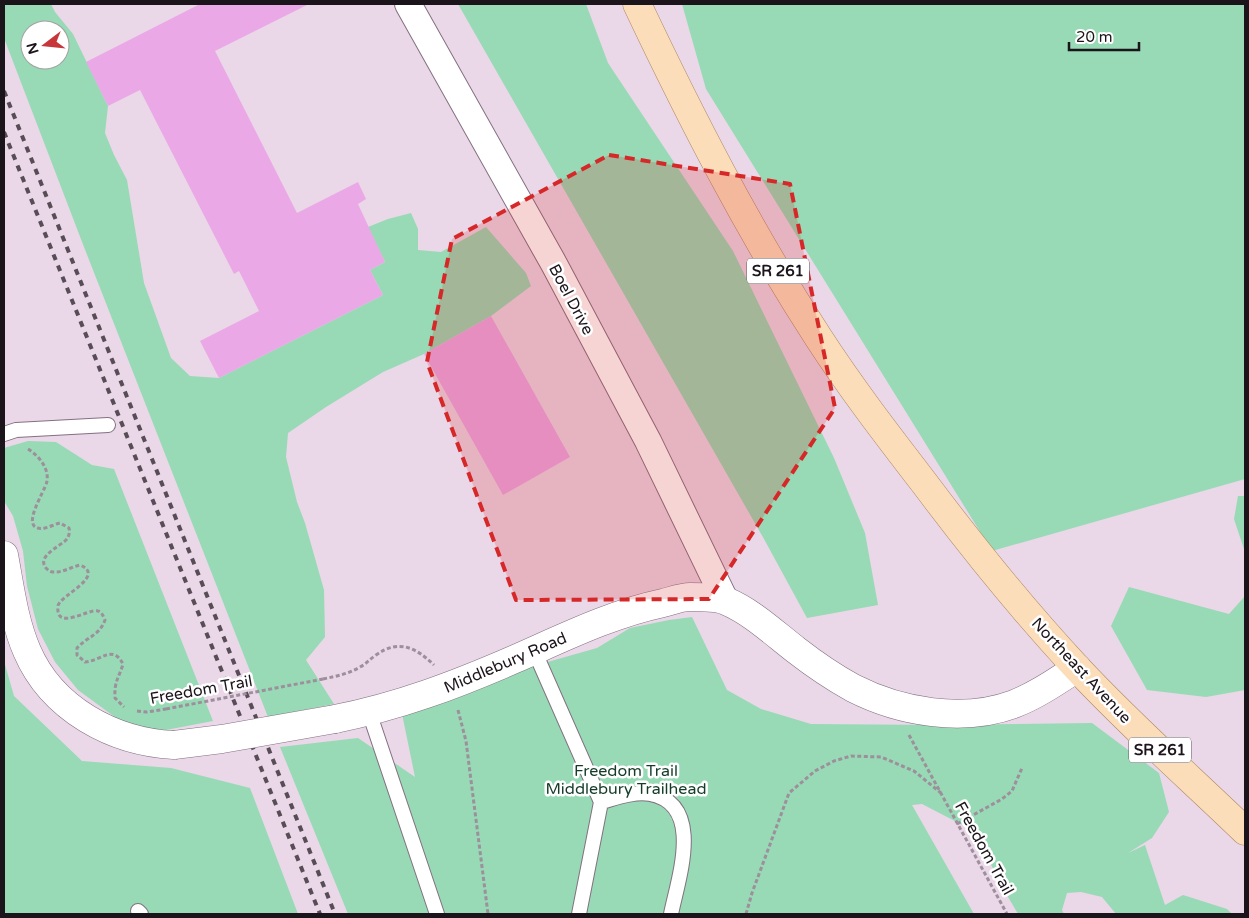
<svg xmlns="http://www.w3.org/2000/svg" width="1249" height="918" viewBox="0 0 1249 918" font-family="'Varela Round',sans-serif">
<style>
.green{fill:#97dab5;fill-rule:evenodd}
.building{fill:#eba8e6}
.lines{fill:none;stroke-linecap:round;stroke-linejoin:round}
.service-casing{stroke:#827180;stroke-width:16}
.minor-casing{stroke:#827180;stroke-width:28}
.tertiary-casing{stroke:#827180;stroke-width:29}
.primary-casing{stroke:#ac8863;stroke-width:29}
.path{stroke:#9d8f9c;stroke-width:3;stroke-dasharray:4 2.5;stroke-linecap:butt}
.service{stroke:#fff;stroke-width:14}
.minor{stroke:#fff;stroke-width:26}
.tertiary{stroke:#fff;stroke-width:28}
.primary{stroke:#fcddb9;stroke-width:28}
.rail{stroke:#584d57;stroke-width:4;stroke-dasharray:6 6;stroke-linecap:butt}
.tertiary-bridge-casing{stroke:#827180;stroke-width:29;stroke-linecap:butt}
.path-bridge{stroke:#9d8f9c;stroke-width:3;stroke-dasharray:4 2.5;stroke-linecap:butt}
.tertiary-bridge{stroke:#fff;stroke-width:28}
.marked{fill:#d62828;fill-opacity:0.2;stroke:#d62828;stroke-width:4;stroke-dasharray:10 6;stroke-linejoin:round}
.labels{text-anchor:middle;stroke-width:5;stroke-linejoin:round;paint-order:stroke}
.shield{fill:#fff;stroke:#5f5a5f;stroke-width:1}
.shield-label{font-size:15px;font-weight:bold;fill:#1b141a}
.street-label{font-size:16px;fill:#1b141a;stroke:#fff}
.park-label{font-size:16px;fill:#143c29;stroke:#fff}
</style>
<rect width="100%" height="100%" fill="#ead7e8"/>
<path class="green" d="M 4,4 L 51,4 L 55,12 L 73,34 L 108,106 L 105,133 L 114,155 L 127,180 L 144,283 L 171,358 L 190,376 L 219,378 L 383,295 L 370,270 L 385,262 L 368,227 L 388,219 L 411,213 L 418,229 L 418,250 L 441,252 L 486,227 L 526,273 L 531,286 L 491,316 L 424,354 L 383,372 L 326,407 L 288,433 L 286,457 L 297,502 L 305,523 L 324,590 L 325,637 L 306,660 L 334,704 L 268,717 L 84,247 L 4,38 ZM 30,30 L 60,30 L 60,60 L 30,60 Z
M 458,4 L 586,4 L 608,63 L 733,251 L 834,458 L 865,533 L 878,605 L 807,618 L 764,539 Z
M 682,4 L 1245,4 L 1245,479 L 992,551 L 706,89 Z
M 28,441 L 56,442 L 92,465 L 114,469 L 213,721 L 166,730 L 149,729 L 119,720 L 78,690 L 55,662 L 38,629 L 27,586 L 23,551 L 13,516 L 4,501 L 4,448 Z
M 1238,496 L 1245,496 L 1245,552 L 1234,519 Z
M 1129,587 L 1229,614 L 1245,596 L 1245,690 L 1206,697 L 1147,690 L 1111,626 Z
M 692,617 L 727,690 L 761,709 L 811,724 L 933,725 L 1092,723 L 1159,773 L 1169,812 L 1152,838 L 1128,853 L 1145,845 L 1165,905 L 1183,895 L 1227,909 L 1232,914 L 1116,914 L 1102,897 L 1081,892 L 1067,893 L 1062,910 L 1064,914 L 1018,914 C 1005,890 984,862 985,834 L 980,834 L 922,804 L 912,805 L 974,914 L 348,914 L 280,747 L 358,738 L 415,777 L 400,704 L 597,648 L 630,628 L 669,620 Z
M 4,661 L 14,696 L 82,761 L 171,768 L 250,788 L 298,914 L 4,914 Z"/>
<path class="building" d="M 200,4 L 309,4 L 215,51 L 297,213 L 358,182 L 366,199 L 358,204 L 385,262 L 370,270 L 383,295 L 219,378 L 200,341 L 259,311 L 239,271 L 234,274 L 140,90 L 108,106 L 86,62 Z
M 491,316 L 570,457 L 503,495 L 424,354 Z"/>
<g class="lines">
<g class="service-casing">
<path id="service" d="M 4,434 L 16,430 L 108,425
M 534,650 L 601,802 L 579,914
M 369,712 L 437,914
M 601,802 C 616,798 635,791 650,794 C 705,804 678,879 671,914
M 138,911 L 141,914"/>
</g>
<g class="minor-casing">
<path id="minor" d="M 408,4 L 554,264 L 648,441 L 725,600"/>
</g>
<g class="tertiary-casing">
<path id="tertiary" d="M 4,555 C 10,587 14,621 27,651 C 52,709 113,742 174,745
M 335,719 C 400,706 455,685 515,659 C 563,638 611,614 663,603 C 671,601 681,597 690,597 C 700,597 717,597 726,601 C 752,612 774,633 796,650 C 814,664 833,677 853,688 C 900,712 963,723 1014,704 C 1037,695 1057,681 1077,668"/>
</g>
<g class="primary-casing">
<path id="primary" d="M 637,4 C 691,118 749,231 818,337 C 851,388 888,436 925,484 C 973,548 1023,610 1077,668 C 1130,725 1189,777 1245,831"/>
</g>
<path class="path" d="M 28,449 C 39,456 49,468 47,481 C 46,490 16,533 45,528 C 50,527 55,524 60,523 L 69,528 C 70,532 69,536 67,539 C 61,546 36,556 46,568 C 48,570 50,572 53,572 C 62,573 71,567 80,565 C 107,576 59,596 58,606 C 55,632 89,608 98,611 C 102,612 103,616 105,620 C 100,635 87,637 77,648 L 77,655 L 85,662 C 101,661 113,644 123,664 C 119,678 114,681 115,698 L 124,707
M 323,679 C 337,676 348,674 360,667 C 366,664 370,659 376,655 C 399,639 415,647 434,665
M 458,710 L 466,741 L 488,914
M 137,711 L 147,712 L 166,709
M 909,735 L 1007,914
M 957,824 L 1002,799 L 1012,791 L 1022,768
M 746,914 L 752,893 L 789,793 L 815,771 L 834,761 L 851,756 L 881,757 L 914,771 L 941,793"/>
<use href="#service" class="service"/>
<use href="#minor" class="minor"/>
<use href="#tertiary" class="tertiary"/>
<use href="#primary" class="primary"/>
<path class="rail" d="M 4,91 L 335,914
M 4,132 L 320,914"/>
<g class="tertiary-bridge-casing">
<path id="tertiary-bridge" d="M 174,745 L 222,739 L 335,719"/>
</g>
<path class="path-bridge" d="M 166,709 L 323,679"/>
<use href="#tertiary-bridge" class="tertiary-bridge"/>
</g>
<path class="marked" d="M 609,155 L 790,184 L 835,408 L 709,599 L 516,600 L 427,362 L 452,239 Z"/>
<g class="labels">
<g class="shield">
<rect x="747" y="258.5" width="62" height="25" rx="4"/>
<rect x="1129" y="737.5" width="62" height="25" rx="4"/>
</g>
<g class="shield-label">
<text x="778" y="276">SR 261</text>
<text x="1160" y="755">SR 261</text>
</g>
<g class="street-label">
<text transform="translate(572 299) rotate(62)" y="6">Boel Drive</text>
<text transform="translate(505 662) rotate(-23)" y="6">Middlebury Road</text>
<text transform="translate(1082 670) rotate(47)" y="6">Northeast Avenue</text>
<text transform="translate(201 689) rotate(-10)" y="6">Freedom Trail</text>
<text transform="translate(985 848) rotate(61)" y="6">Freedom Trail</text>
</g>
<g class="park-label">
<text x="626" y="776">Freedom Trail<tspan x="626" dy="18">Middlebury Trailhead</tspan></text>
</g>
</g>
<rect width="1249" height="918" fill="none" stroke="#1b141a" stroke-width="10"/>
<g transform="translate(45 45) rotate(254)"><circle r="24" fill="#ffffff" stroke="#a4a1a3"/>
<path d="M0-4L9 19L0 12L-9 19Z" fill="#c7373a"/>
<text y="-8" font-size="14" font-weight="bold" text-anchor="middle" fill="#1b141a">N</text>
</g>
<path d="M1069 42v8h70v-8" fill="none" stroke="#1b141a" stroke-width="2.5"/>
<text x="1076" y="42" font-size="15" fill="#1b141a" stroke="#ffffff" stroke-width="4" paint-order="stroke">20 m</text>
</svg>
